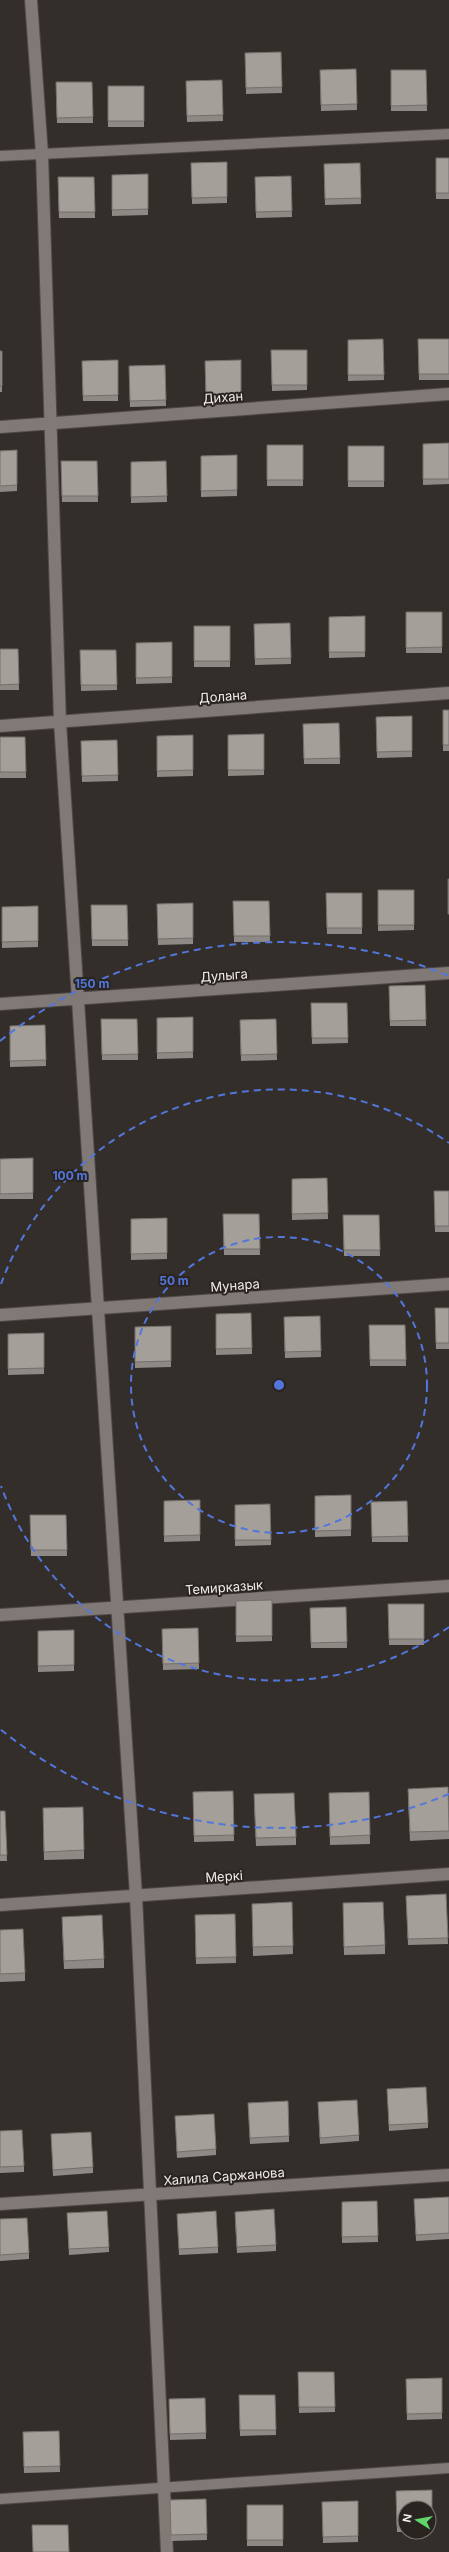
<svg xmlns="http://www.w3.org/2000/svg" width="449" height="2552" viewBox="0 0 449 2552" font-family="Inter,sans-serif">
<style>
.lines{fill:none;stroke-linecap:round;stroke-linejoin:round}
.service-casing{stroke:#4e4947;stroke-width:12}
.minor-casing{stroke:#4e4947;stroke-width:14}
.service{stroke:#807975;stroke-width:10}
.minor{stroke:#807975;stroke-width:12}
.wall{fill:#8e8984}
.building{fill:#a59f9a;stroke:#746f6c}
.ring{fill:none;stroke:#5276dc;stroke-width:2;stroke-dasharray:7 5}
.labels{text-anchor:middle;stroke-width:4;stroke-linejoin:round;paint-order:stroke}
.street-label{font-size:13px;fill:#f0ecea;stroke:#2a2421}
.centre{fill:#5276dc;stroke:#2a2421;stroke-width:2}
.ring-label{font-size:12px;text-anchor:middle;font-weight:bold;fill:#5276dc;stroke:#2a2421;stroke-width:4;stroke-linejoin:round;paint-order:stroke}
</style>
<rect width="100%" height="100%" fill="#342e2b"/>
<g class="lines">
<g class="service-casing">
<path id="service" d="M 0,156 L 449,134
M 0,2499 L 449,2468"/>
</g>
<g class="minor-casing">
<path id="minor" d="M 31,0 L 42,154 L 60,722 L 136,1896 L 167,2552
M 0,427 L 449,394
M 0,726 L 449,693
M 0,1004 L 449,973
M 0,1315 L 449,1284
M 0,1615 L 449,1586
M 0,1905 L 449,1874
M 0,2204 L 449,2175"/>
</g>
<use href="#service" class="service"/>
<use href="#minor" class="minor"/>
</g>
<path class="wall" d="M 281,52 L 282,93 L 246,94 L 245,53 Z
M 356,69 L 357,110 L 321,111 L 320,70 Z
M 391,70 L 426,70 L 427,111 L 391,111 Z
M 222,80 L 223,121 L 187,122 L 186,81 Z
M 56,82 L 92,82 L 93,123 L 57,123 Z
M 108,86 L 144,86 L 144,127 L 108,127 Z
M 436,158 L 449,158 L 449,199 L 436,199 Z
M 227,162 L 227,203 L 192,204 L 191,163 Z
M 360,163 L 361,204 L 325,205 L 324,164 Z
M 148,174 L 148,215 L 112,216 L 112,175 Z
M 291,176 L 292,217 L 256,218 L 255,177 Z
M 58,177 L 94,177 L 95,218 L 59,218 Z
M 383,339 L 384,380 L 348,381 L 348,340 Z
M 418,339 L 449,339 L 449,380 L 419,380 Z
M 271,350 L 307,350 L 307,390 L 272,391 Z
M 0,351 L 2,351 L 2,392 L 0,392 Z
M 118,360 L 118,401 L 83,401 L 82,361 Z
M 241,360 L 241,401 L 206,402 L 205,361 Z
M 165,365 L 166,406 L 130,407 L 129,366 Z
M 449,443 L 449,484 L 423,485 L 423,444 Z
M 267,445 L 303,445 L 303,486 L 267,486 Z
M 348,446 L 384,446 L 384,487 L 348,487 Z
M 17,450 L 17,491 L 0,492 L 0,451 Z
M 237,455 L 237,496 L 201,497 L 201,456 Z
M 61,461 L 97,461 L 98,502 L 62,502 Z
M 166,461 L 167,502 L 131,503 L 131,462 Z
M 406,612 L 442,612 L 442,653 L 406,653 Z
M 365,616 L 365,657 L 329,658 L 329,617 Z
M 290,623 L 291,664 L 255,665 L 254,624 Z
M 194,626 L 230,626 L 230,667 L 194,667 Z
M 172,642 L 172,683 L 136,684 L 136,643 Z
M 0,649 L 18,649 L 19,690 L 0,690 Z
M 80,650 L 116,650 L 117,690 L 81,691 Z
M 443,710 L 449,710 L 449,751 L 443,751 Z
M 412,716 L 412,757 L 377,758 L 376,717 Z
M 339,723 L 340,764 L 304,764 L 303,724 Z
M 264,734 L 264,775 L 228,776 L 228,735 Z
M 193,735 L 193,776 L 157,777 L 157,736 Z
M 0,737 L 25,737 L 26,778 L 0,778 Z
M 117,740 L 118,781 L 82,782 L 81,741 Z
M 378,890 L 414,890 L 414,930 L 378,931 Z
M 326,893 L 362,893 L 362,934 L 327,934 Z
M 233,901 L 269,901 L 270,942 L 234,942 Z
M 193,903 L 193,944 L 158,945 L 157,904 Z
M 91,905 L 127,905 L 128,946 L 92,946 Z
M 38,906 L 38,947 L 2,948 L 2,907 Z
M 425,985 L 426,1026 L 390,1026 L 389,986 Z
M 311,1003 L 347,1003 L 348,1043 L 312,1044 Z
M 193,1017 L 193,1058 L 157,1059 L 157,1018 Z
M 101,1019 L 137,1019 L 138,1060 L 102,1060 Z
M 276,1019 L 277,1060 L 241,1061 L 240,1020 Z
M 45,1025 L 46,1066 L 10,1067 L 10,1026 Z
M 33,1158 L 33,1199 L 0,1199 L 0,1159 Z
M 327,1178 L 328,1219 L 292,1220 L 292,1179 Z
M 434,1191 L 449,1191 L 449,1232 L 435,1232 Z
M 223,1214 L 259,1214 L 260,1255 L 224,1255 Z
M 343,1215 L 379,1215 L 380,1256 L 344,1256 Z
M 167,1218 L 167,1259 L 131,1260 L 131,1219 Z
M 435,1308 L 449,1308 L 449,1349 L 436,1349 Z
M 216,1314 L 252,1348 L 252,1354 L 216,1355 Z
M 320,1316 L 321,1357 L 285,1358 L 284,1317 Z
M 369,1325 L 405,1325 L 406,1366 L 370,1366 Z
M 171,1326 L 171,1367 L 135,1368 L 135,1327 Z
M 44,1333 L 44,1374 L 8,1375 L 8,1334 Z
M 351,1495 L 351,1536 L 315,1537 L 315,1496 Z
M 200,1500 L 200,1541 L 164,1542 L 164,1501 Z
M 407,1501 L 408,1542 L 372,1542 L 371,1502 Z
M 235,1505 L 271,1540 L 271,1545 L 235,1546 Z
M 30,1515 L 66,1515 L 67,1556 L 31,1556 Z
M 272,1600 L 272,1641 L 236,1642 L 236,1601 Z
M 388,1604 L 424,1604 L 424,1645 L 389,1645 Z
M 346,1607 L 347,1648 L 311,1648 L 310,1608 Z
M 198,1628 L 199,1669 L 163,1670 L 162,1629 Z
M 38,1631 L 74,1665 L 74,1671 L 38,1672 Z
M 233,1791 L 234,1841 L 194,1842 L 193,1792 Z
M 369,1792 L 370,1844 L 330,1845 L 329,1793 Z
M 408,1797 L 449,1805 L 449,1839 L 410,1841 Z
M 254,1803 L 296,1837 L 296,1845 L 256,1846 Z
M 0,1811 L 5,1811 L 7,1861 L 0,1861 Z
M 43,1816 L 84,1850 L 84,1859 L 44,1860 Z
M 446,1894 L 448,1944 L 408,1945 L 406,1896 Z
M 292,1902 L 293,1954 L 253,1956 L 252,1904 Z
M 343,1911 L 385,1945 L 385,1954 L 344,1955 Z
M 235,1914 L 236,1963 L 196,1964 L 195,1915 Z
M 62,1925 L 104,1959 L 104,1968 L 64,1969 Z
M 0,1930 L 25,1973 L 25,1981 L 0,1982 Z
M 387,2089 L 428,2123 L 428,2128 L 389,2131 Z
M 318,2102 L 359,2135 L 359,2141 L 320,2144 Z
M 248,2103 L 289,2136 L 289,2142 L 250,2144 Z
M 175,2116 L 216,2149 L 216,2155 L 177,2158 Z
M 0,2131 L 24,2166 L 24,2172 L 0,2173 Z
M 51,2134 L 93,2167 L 93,2173 L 53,2176 Z
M 449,2197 L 449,2239 L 416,2241 L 414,2199 Z
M 377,2201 L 378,2242 L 342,2243 L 342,2202 Z
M 67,2213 L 109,2247 L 109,2252 L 69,2255 Z
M 235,2218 L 276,2245 L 276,2251 L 237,2253 Z
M 0,2219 L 29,2253 L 29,2259 L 0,2261 Z
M 177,2219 L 218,2247 L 218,2253 L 179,2255 Z
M 298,2372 L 334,2372 L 335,2412 L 299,2413 Z
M 442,2378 L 442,2419 L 407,2420 L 406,2379 Z
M 239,2395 L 275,2395 L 276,2435 L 240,2436 Z
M 205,2398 L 206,2439 L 170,2440 L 169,2399 Z
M 59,2431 L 60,2472 L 24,2473 L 23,2432 Z
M 432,2490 L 432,2531 L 429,2531 L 429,2508 L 405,2508 L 405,2532 L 397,2532 L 396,2491 Z
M 206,2499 L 207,2540 L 171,2541 L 170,2500 Z
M 358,2501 L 358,2542 L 323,2543 L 322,2502 Z
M 247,2505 L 283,2505 L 283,2546 L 247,2546 Z"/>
<path class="building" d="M 281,52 L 282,87 L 246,88 L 245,53 Z
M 356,69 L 357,104 L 321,105 L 320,70 Z
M 391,70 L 426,70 L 427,105 L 391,106 Z
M 222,80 L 223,115 L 187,116 L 186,81 Z
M 56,82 L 92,82 L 93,117 L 57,118 Z
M 108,86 L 144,86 L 144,121 L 108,121 Z
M 436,158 L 449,158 L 449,193 L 436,193 Z
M 227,162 L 227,197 L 192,198 L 191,163 Z
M 360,163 L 361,198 L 325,199 L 324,164 Z
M 148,174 L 148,209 L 112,210 L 112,175 Z
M 291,176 L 292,211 L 256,212 L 255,177 Z
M 58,177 L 94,177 L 95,212 L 59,212 Z
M 383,339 L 384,375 L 348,375 L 348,340 Z
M 418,339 L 449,339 L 449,374 L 419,374 Z
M 271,350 L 307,350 L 307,385 L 272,385 Z
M 0,351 L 2,351 L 2,386 L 0,386 Z
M 118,360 L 118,395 L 83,396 L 82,361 Z
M 241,360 L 241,395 L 206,396 L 205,361 Z
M 165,365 L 166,400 L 130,401 L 129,366 Z
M 449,443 L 449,479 L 423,479 L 423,444 Z
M 267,445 L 303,445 L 303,480 L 267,480 Z
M 348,446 L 384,446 L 384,481 L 348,481 Z
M 17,450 L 17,485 L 0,486 L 0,451 Z
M 237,455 L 237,490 L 201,491 L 201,456 Z
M 61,461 L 97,461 L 98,496 L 62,496 Z
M 166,461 L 167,496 L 131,497 L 131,462 Z
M 406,612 L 442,612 L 442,647 L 406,648 Z
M 365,616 L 365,652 L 329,652 L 329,617 Z
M 290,623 L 291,658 L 255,659 L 254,624 Z
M 194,626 L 230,626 L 230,661 L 194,661 Z
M 172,642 L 172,677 L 136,678 L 136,643 Z
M 0,649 L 18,649 L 19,684 L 0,685 Z
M 80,650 L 116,650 L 117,685 L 81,685 Z
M 443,710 L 449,710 L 449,745 L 443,745 Z
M 412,716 L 412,751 L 377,752 L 376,717 Z
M 339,723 L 340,758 L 304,759 L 303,724 Z
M 264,734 L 264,770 L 228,770 L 228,735 Z
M 193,735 L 193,770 L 157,771 L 157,736 Z
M 0,737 L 25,737 L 26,772 L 0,772 Z
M 117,740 L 118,775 L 82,776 L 81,741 Z
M 448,879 L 449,879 L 449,914 L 448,914 Z
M 378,890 L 414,890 L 414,925 L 378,925 Z
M 326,893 L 362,893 L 362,928 L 327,928 Z
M 233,901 L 269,901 L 270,936 L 234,936 Z
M 193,903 L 193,938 L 158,939 L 157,904 Z
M 91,905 L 127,905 L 128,940 L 92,940 Z
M 38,906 L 38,941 L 2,942 L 2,907 Z
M 425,985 L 426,1020 L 390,1021 L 389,986 Z
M 311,1003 L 347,1003 L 348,1038 L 312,1038 Z
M 193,1017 L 193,1052 L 157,1053 L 157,1018 Z
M 101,1019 L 137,1019 L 138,1054 L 102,1055 Z
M 276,1019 L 277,1054 L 241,1055 L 240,1020 Z
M 45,1025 L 46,1060 L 10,1061 L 10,1026 Z
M 33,1158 L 33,1193 L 0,1194 L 0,1159 Z
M 327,1178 L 328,1213 L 292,1214 L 292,1179 Z
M 434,1191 L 449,1191 L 449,1226 L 435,1226 Z
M 223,1214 L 259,1214 L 260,1249 L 224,1249 Z
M 343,1215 L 379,1215 L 380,1250 L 344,1250 Z
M 167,1218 L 167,1253 L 131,1254 L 131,1219 Z
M 435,1308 L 449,1308 L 449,1343 L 436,1343 Z
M 251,1313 L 252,1348 L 216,1349 L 216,1314 Z
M 320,1316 L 321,1351 L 285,1352 L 284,1317 Z
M 369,1325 L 405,1325 L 406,1360 L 370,1360 Z
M 171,1326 L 171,1361 L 135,1362 L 135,1327 Z
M 44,1333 L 44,1368 L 8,1369 L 8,1334 Z
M 351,1495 L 351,1530 L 315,1531 L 315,1496 Z
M 200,1500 L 200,1535 L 164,1536 L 164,1501 Z
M 407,1501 L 408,1536 L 372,1537 L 371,1502 Z
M 270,1504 L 271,1540 L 235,1540 L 235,1505 Z
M 30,1515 L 66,1515 L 67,1550 L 31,1550 Z
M 272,1600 L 272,1636 L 236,1636 L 236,1601 Z
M 388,1604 L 424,1604 L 424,1639 L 389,1639 Z
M 346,1607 L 347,1642 L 311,1643 L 310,1608 Z
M 198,1628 L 199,1663 L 163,1664 L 162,1629 Z
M 74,1630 L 74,1665 L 38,1666 L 38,1631 Z
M 448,1787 L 449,1831 L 410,1832 L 408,1789 Z
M 233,1791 L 234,1835 L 194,1836 L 193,1792 Z
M 369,1792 L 370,1835 L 330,1837 L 329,1793 Z
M 294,1793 L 296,1837 L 256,1838 L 254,1794 Z
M 83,1807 L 84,1850 L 44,1852 L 43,1808 Z
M 0,1811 L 5,1811 L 7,1855 L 0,1855 Z
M 446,1894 L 448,1938 L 408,1939 L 406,1896 Z
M 292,1902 L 293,1946 L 253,1947 L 252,1904 Z
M 383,1902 L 385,1945 L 344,1947 L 343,1903 Z
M 235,1914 L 236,1957 L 196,1958 L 195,1915 Z
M 102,1915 L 104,1959 L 64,1961 L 62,1917 Z
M 23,1929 L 25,1973 L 0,1974 L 0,1930 Z
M 426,2087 L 428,2123 L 389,2125 L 387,2089 Z
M 357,2100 L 359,2135 L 320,2138 L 318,2102 Z
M 288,2101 L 289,2136 L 250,2138 L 248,2103 Z
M 214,2114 L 216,2149 L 177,2152 L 175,2116 Z
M 22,2130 L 24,2166 L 0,2167 L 0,2131 Z
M 91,2132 L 93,2167 L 53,2170 L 51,2134 Z
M 449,2197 L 449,2233 L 416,2235 L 414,2199 Z
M 377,2201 L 378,2236 L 342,2237 L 342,2202 Z
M 274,2209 L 276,2245 L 237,2247 L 235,2212 Z
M 107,2211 L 109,2247 L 69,2249 L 67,2213 Z
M 216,2211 L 218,2247 L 179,2249 L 177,2214 Z
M 27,2218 L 29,2253 L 0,2255 L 0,2219 Z
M 298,2372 L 334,2372 L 335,2407 L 299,2407 Z
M 442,2378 L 442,2413 L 407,2414 L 406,2379 Z
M 239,2395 L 275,2395 L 276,2430 L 240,2430 Z
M 205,2398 L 206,2433 L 170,2434 L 169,2399 Z
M 59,2431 L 60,2466 L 24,2467 L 23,2432 Z
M 432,2490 L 432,2526 L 429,2526 L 429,2508 L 405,2508 L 405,2526 L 397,2526 L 396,2491 Z
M 206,2499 L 207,2534 L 171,2535 L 170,2500 Z
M 358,2501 L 358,2536 L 323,2537 L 322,2502 Z
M 247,2505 L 283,2505 L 283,2540 L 247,2540 Z
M 32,2525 L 68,2525 L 69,2552 L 33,2552 Z"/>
<g class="ring">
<circle cx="279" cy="1385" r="148"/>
<path d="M449 1627A296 296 0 0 1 1 1486M1 1284A296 296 0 0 1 449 1143"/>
<path d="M449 1794A443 443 0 0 1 0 1729M0 1041A443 443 0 0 1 449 976"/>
</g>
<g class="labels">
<g class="street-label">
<text transform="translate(223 397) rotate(-4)" y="5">Дихан</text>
<text transform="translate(223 696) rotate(-4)" y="5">Долана</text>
<text transform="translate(224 975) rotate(-4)" y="5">Дулыга</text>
<text transform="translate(235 1285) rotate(-4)" y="5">Мунара</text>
<text transform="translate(224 1587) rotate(-4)" y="5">Темирказык</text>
<text transform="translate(224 1876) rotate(-4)" y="5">Меркі</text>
<text transform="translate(224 2176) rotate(-4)" y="5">Халила Саржанова</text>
</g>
</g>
<circle cx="279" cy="1385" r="6" class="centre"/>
<g class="ring-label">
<text x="92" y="988">150 m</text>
<text x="70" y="1180">100 m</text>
<text x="174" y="1285">50 m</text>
</g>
<g transform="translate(417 2520) rotate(281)"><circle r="19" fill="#2a2421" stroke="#797471"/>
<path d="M0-3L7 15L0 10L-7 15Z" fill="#5fd56b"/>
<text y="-6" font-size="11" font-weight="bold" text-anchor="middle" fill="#f0ecea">N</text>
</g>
</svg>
